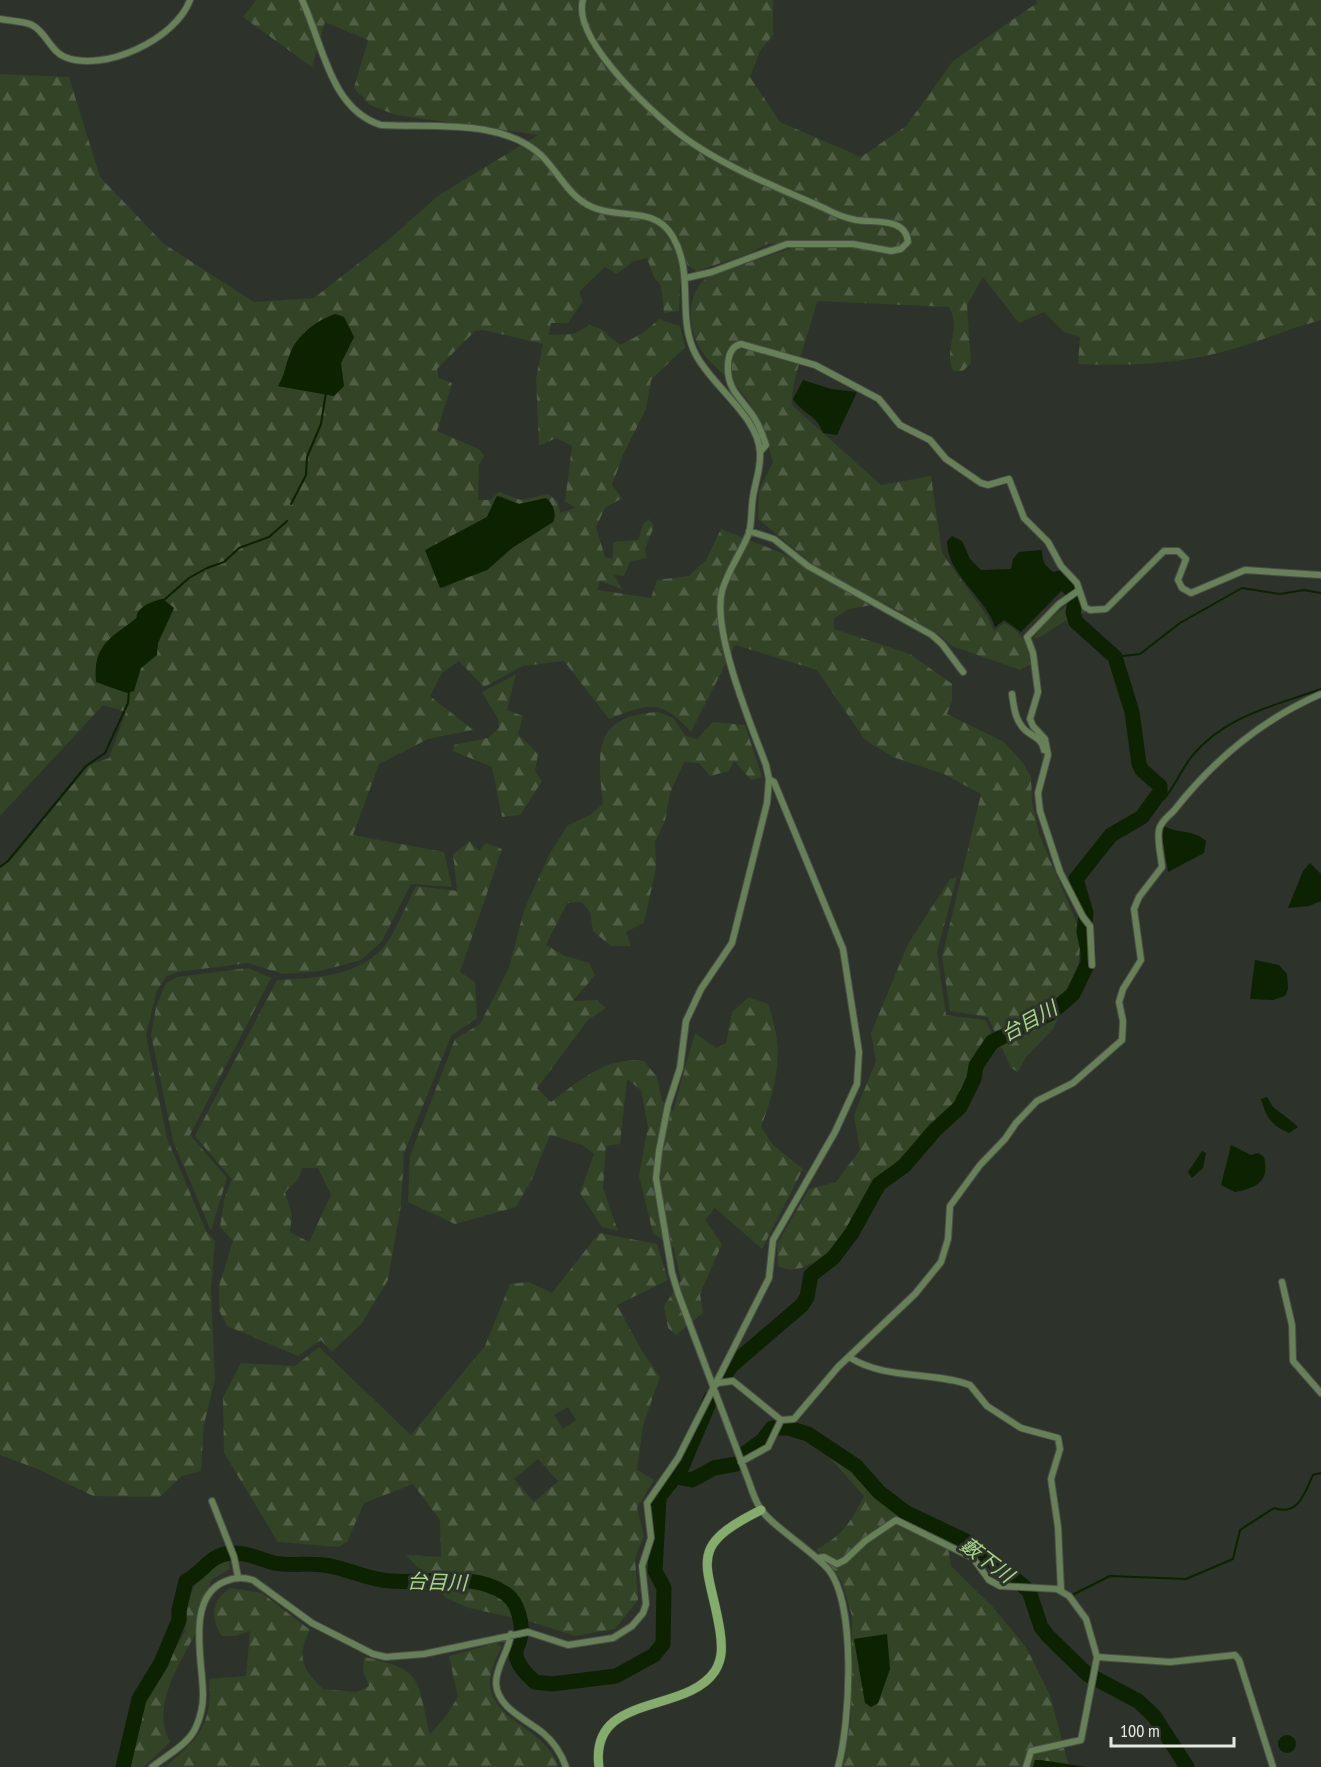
<svg xmlns="http://www.w3.org/2000/svg" width="1321" height="1767" viewBox="0 0 1321 1767" font-family="'PT Sans Narrow','Noto Sans JP',sans-serif">
<style>
.grass{fill:#324326}
.forest{fill:url(#forest-firs);fill-rule:evenodd}
.water{fill:#0c2200}
.lines{fill:none;stroke-linecap:round;stroke-linejoin:round}
.stream{stroke:#0c2200;stroke-width:2}
.river{stroke:#0c2200;stroke-width:15}
.street-casing{stroke:#4a5048;stroke-width:8}
.secondary-casing{stroke:#4a5048;stroke-width:10}
.street{stroke:#678057;stroke-width:6}
.secondary{stroke:#84ac6b;stroke-width:9}
.labels{text-anchor:middle;stroke-width:6;stroke-linejoin:round;paint-order:stroke}
.water-label{font-size:20px;font-style:italic;fill:#a7d888;stroke:#2d332a}
</style>
<defs>
<pattern id="forest-firs" width="22" height="20" patternUnits="userSpaceOnUse" patternTransform="scale(1.5)"><rect width="22" height="20" fill="#324326"/><path d="M5 1l3.5 6h-7zM16 11l3.5 6h-7z" fill="#505e45"/></pattern>
</defs>
<rect width="100%" height="100%" fill="#2d332a"/>
<path class="grass" d="M 1078,597 L 1086,612 L 1073,621 L 1071,618 C 1057,624 1047,636 1033,639 L 1047,621 Z"/>
<path class="forest" d="M 256,0 L 773,0 L 773,35 L 760,51 L 750,77 L 780,122 L 861,157 L 906,126 L 953,61 L 1037,3 L 1036,0 L 1321,0 L 1321,320 C 1291,328 1263,340 1233,349 C 1183,364 1130,366 1078,364 L 1080,337 L 1064,332 L 1044,312 L 1019,323 L 983,277 L 967,305 L 971,363 L 963,371 L 953,371 C 943,349 962,329 949,307 L 817,301 C 812,322 789,388 792,405 L 881,485 L 931,476 L 942,553 L 987,616 L 994,631 L 1004,623 C 1021,630 1030,647 1030,664 L 1020,670 L 952,646 L 939,635 L 885,603 L 849,609 L 834,618 L 834,629 L 910,654 L 952,684 L 952,701 L 947,714 L 1004,742 L 1023,763 L 1031,777 L 1032,801 L 1039,834 L 1076,921 L 1080,946 L 1078,966 L 1054,1028 L 1026,1057 L 1018,1072 L 1011,1068 L 988,1017 L 950,1011 L 942,957 L 981,794 L 944,774 L 893,757 L 865,740 L 817,670 L 735,645 L 691,732 C 661,698 649,703 609,719 L 564,661 L 523,666 L 484,687 L 459,661 L 442,673 L 430,696 L 473,730 L 428,739 L 379,764 L 353,835 L 444,852 L 452,887 L 411,884 L 382,941 L 361,960 L 320,971 L 283,974 L 248,963 L 178,972 L 167,976 L 157,990 L 146,1035 L 167,1138 L 206,1231 L 215,1241 L 211,1290 L 215,1380 L 204,1424 L 201,1471 L 182,1476 L 160,1497 L 93,1496 L 38,1469 L 0,1455 L 0,866 L 9,862 L 89,765 L 109,758 L 126,712 L 103,705 L 0,816 L 0,74 L 69,77 L 100,177 L 164,244 L 254,302 L 314,298 L 387,241 L 439,195 L 538,135 L 396,115 L 370,105 L 354,88 L 368,40 L 325,22 L 312,67 L 243,17 ZM 792,243 L 791,248 C 775,254 712,274 704,280 C 694,290 691,300 691,313 C 691,362 726,367 749,402 C 760,421 767,441 773,462 L 759,490 L 758,519 L 814,565 L 825,579 L 782,553 L 721,529 L 706,560 L 689,576 L 657,580 L 651,598 L 597,590 L 600,581 L 622,589 L 614,575 L 624,576 L 630,562 L 647,558 L 645,549 L 654,526 L 649,519 L 643,524 L 638,540 L 613,542 L 613,559 L 605,557 L 596,527 L 605,508 L 622,498 L 612,485 L 623,455 L 646,409 L 651,380 L 685,347 L 680,326 L 659,319 L 643,333 L 620,345 L 601,329 L 590,325 L 573,334 L 549,335 L 551,323 L 568,323 L 583,301 L 579,292 L 605,267 L 617,274 L 634,261 L 647,258 L 654,277 L 661,286 L 664,313 L 679,311 L 681,265 L 675,247 L 680,246 L 688,266 L 697,271 L 748,254 L 767,244 ZM 335,314 L 344,317 L 354,337 L 341,363 L 334,396 L 279,386 C 293,354 297,327 335,314 ZM 483,330 L 543,344 L 536,378 L 539,446 L 556,438 L 572,446 L 565,501 L 575,508 L 560,513 L 558,502 L 549,494 L 521,500 L 499,492 L 490,500 L 478,500 L 479,465 L 484,456 L 479,449 L 437,431 L 452,383 L 439,378 L 437,369 L 475,331 ZM 501,496 L 519,504 L 523,503 L 553,522 L 512,548 L 487,570 L 469,575 L 443,589 L 426,550 L 487,517 L 495,498 Z
M 516,674 L 507,710 L 523,716 L 518,734 L 538,754 L 535,771 L 542,781 L 520,815 L 502,817 L 492,767 L 453,751 L 454,745 L 488,738 L 499,728 L 498,719 L 482,692 Z
M 658,712 L 673,718 L 686,736 L 697,739 L 713,722 L 745,725 L 762,777 L 751,780 L 734,761 L 729,771 L 710,776 L 699,763 L 684,762 L 670,793 L 665,821 L 655,842 L 656,868 L 644,923 L 626,932 L 631,946 L 611,946 L 593,931 L 590,912 L 582,902 L 567,903 L 546,945 L 565,956 L 589,963 L 595,975 L 573,1001 L 597,1000 L 606,1008 L 588,1020 L 537,1088 L 551,1102 C 580,1081 606,1056 644,1061 L 657,1077 L 662,1101 L 673,1111 L 695,1033 L 716,1048 L 726,1043 L 732,1012 L 749,997 L 768,1004 C 785,1051 778,1081 761,1127 L 773,1145 L 803,1169 L 762,1249 L 715,1208 L 705,1220 L 722,1244 L 700,1294 L 703,1313 L 676,1335 L 668,1328 L 664,1306 L 681,1281 L 674,1248 L 653,1233 L 639,1176 L 648,1126 L 641,1090 L 627,1079 L 620,1144 L 606,1146 L 603,1188 L 618,1231 L 602,1227 L 580,1193 L 594,1154 L 582,1145 L 550,1135 L 532,1179 L 516,1207 L 455,1224 L 408,1202 L 410,1156 L 455,1039 L 480,1024 L 509,968 L 524,910 L 550,853 L 568,825 L 590,815 L 603,804 C 597,750 593,716 658,712 Z
M 470,841 L 479,851 L 486,843 L 502,849 L 460,972 L 475,982 L 477,1018 L 451,1036 L 404,1153 L 401,1205 L 388,1280 L 362,1323 L 332,1352 L 321,1340 L 298,1356 L 227,1326 L 219,1310 L 219,1286 L 233,1241 L 220,1227 L 224,1200 L 232,1179 L 195,1136 L 277,980 C 314,978 356,977 383,948 C 395,934 407,903 416,886 L 457,891 L 453,854 ZM 302,1168 L 318,1168 L 331,1195 L 309,1242 L 290,1232 L 292,1215 L 285,1192 L 298,1179 Z
M 957,877 L 937,952 L 946,1015 L 985,1020 L 991,1032 L 976,1051 L 957,1100 L 902,1157 L 872,1183 L 838,1242 L 823,1258 L 801,1268 L 790,1270 L 778,1266 L 777,1244 L 809,1189 L 836,1182 L 860,1150 L 854,1115 L 876,1061 L 871,1033 L 908,944 L 950,879 Z
M 248,968 L 271,978 L 190,1135 L 227,1178 L 211,1231 L 173,1141 L 151,1035 L 156,1007 L 166,983 L 177,977 Z
M 599,1233 L 657,1244 L 668,1280 L 617,1305 L 642,1351 L 660,1377 L 643,1425 L 637,1470 L 654,1480 L 637,1508 L 644,1536 L 635,1558 L 638,1600 L 615,1629 L 575,1636 L 532,1622 L 469,1608 L 446,1598 L 406,1555 L 441,1557 L 440,1520 L 413,1484 L 364,1503 L 347,1542 L 339,1547 L 278,1542 L 224,1453 L 223,1397 L 241,1363 L 295,1366 L 319,1347 L 411,1435 L 485,1346 L 510,1284 L 529,1282 L 552,1293 ZM 568,1407 L 576,1420 L 563,1429 L 554,1415 ZM 538,1459 L 558,1481 L 534,1502 L 514,1479 Z
M 832,1454 L 851,1467 L 888,1504 L 946,1536 L 951,1566 L 991,1605 L 1026,1647 L 1050,1695 L 1069,1767 L 841,1767 L 851,1721 L 852,1616 L 842,1582 L 817,1549 C 844,1534 850,1523 864,1496 L 831,1459 Z
M 228,1557 L 230,1569 L 211,1580 C 206,1598 202,1621 193,1638 C 177,1668 151,1708 170,1742 L 144,1767 L 129,1767 L 145,1698 L 185,1632 L 188,1599 L 198,1579 L 208,1572 L 215,1560 Z
M 231,1588 L 262,1593 L 310,1630 C 296,1658 302,1668 323,1689 L 357,1692 L 369,1686 L 363,1671 L 364,1657 C 425,1670 416,1678 430,1734 L 446,1716 L 458,1697 L 449,1656 L 497,1643 L 502,1647 C 460,1719 541,1717 559,1767 L 165,1767 C 198,1739 213,1725 209,1679 L 246,1676 L 250,1631 L 236,1636 L 222,1636 C 210,1618 211,1599 231,1588 Z"/>
<path class="water" d="M 335,314 L 344,317 L 354,337 L 341,363 L 344,386 L 334,396 L 278,386 C 285,375 285,366 290,354 C 297,335 316,321 335,314 Z
M 803,380 L 831,389 L 857,392 L 837,435 L 823,433 C 818,416 802,413 793,399 Z
M 497,496 L 519,504 L 546,498 C 553,503 557,514 553,522 L 512,548 L 487,570 L 440,588 L 425,550 L 487,517 Z
M 952,536 L 962,541 L 970,559 L 981,570 L 1011,569 L 1013,559 L 1019,552 L 1042,550 C 1042,561 1045,566 1053,572 L 1062,570 L 1070,582 L 1021,632 L 1004,620 L 995,627 C 985,596 947,575 947,541 Z
M 163,599 L 174,608 L 158,643 L 157,655 L 141,668 L 134,691 L 127,693 L 96,682 C 93,646 109,639 134,620 C 139,616 135,618 138,612 C 142,605 156,600 163,599 Z
M 1164,826 C 1178,834 1193,829 1206,841 L 1204,853 L 1168,872 L 1162,835 Z
M 1310,863 L 1321,874 L 1321,901 L 1309,906 L 1288,908 L 1303,871 Z
M 1255,960 L 1279,965 L 1287,974 L 1288,989 L 1285,996 L 1273,1000 L 1250,999 Z
M 1267,1097 L 1273,1107 L 1295,1124 L 1298,1127 L 1289,1133 C 1271,1126 1266,1116 1261,1099 Z
M 1231,1145 L 1251,1155 L 1258,1153 L 1264,1157 C 1270,1182 1256,1188 1235,1192 L 1221,1185 Z
M 1202,1151 L 1206,1153 L 1203,1168 L 1192,1178 L 1188,1172 Z
M 887,1634 L 890,1669 L 878,1703 L 871,1707 L 865,1703 L 854,1639 Z
M1278 1744a9 9 0 1 1 18 0a9 9 0 1 1-18 0Z
M 1035,1760 L 1041,1760 L 1086,1767 L 1033,1767 Z"/>
<g class="lines">
<path class="stream" d="M 291,504 L 306,475 L 307,457 L 321,424 L 326,392
M 164,600 L 189,578 L 207,568 L 224,562 L 239,548 L 269,537 L 287,521
M 1115,657 L 1140,654 L 1180,623 L 1242,588 L 1280,594 L 1304,590 L 1321,593
M 1154,800 L 1164,799 C 1175,786 1181,770 1192,756 C 1226,715 1274,706 1321,689
M 0,867 L 8,861 L 86,766 L 105,753 L 128,703 L 129,691
M 1029,1591 L 1045,1591
M 1072,1595 L 1110,1576 L 1186,1579 L 1233,1559 L 1240,1530 L 1274,1508 C 1298,1517 1305,1492 1313,1475 L 1321,1473"/>
<path class="river" d="M 1065,584 L 1070,589
M 723,1377 L 732,1365 L 802,1305 L 807,1297 L 811,1275 L 833,1258 L 852,1233 L 879,1184 L 904,1166 L 935,1130 L 960,1107 L 974,1079 L 976,1066 L 992,1042 L 1051,1013 L 1073,994 L 1088,963 L 1088,950 L 1084,932 L 1086,913 L 1076,879 L 1111,835 L 1142,817 L 1160,792 L 1160,786 L 1142,770 L 1139,764 L 1132,712 L 1115,657 L 1076,622 L 1073,612 L 1076,598
M 744,1454 L 763,1440 L 772,1428 L 788,1428 L 808,1434 L 856,1466 L 879,1492 L 905,1512 L 968,1542 L 1016,1580 L 1029,1591 L 1041,1627 L 1048,1636 L 1087,1674 L 1138,1701 L 1154,1716 L 1187,1767
M 676,1477 L 692,1480 L 714,1468 L 736,1464
M 123,1767 L 139,1699 L 161,1663 L 179,1620 L 179,1610 L 186,1581 C 205,1571 208,1556 230,1553 C 247,1552 259,1559 274,1563 C 290,1566 308,1563 324,1565 C 347,1568 368,1580 390,1581 C 428,1584 474,1571 506,1594 C 518,1602 524,1626 520,1639 C 519,1644 516,1648 516,1652 C 515,1663 528,1676 535,1682 L 552,1684 L 616,1676 L 654,1655 L 663,1644 L 664,1588 L 655,1571 L 659,1497 L 681,1469 L 711,1398"/>
<g class="street-casing">
<path id="street" d="M 302,0 C 323,44 330,109 381,125 C 433,128 502,118 542,156 C 559,173 569,197 592,207 C 620,220 655,205 673,237 C 695,275 676,318 696,355 C 712,386 759,417 760,453 C 761,469 755,482 753,497 C 751,508 752,522 749,533 C 741,553 728,570 722,591 C 712,632 751,725 766,765 L 769,779 L 767,803 L 732,943 L 701,989 L 686,1021 L 680,1068 L 668,1105 L 659,1151 L 656,1178 L 672,1273 L 678,1293 L 749,1482 C 752,1491 755,1500 760,1508 C 770,1525 812,1550 828,1569 C 857,1604 850,1724 838,1767
M 583,0 C 571,41 660,121 692,143 C 732,170 781,189 826,209 C 835,214 846,218 856,220 C 874,223 906,217 908,242 L 901,249 L 891,251 L 853,244 L 787,244 L 712,272 L 686,278
M 0,19 C 10,21 23,21 32,25 C 46,32 51,52 65,57 C 104,73 176,39 190,0
M 760,452 L 766,445 C 763,436 760,427 755,419 C 749,409 739,399 733,389 C 726,376 724,348 741,344 L 815,365 L 879,399 L 900,425 L 930,440 L 946,459 L 981,483 L 988,485 L 1009,479 L 1024,518 L 1048,542 L 1061,566 L 1077,583 L 1085,607 L 1090,610 L 1106,609 L 1164,551 L 1178,551 L 1186,559 L 1178,580 L 1182,588 L 1191,593 L 1245,570 L 1321,575
M 749,531 L 774,539 L 808,566 L 932,635 L 942,644 L 963,672
M 1078,591 L 1059,604 L 1027,637 L 1033,653 L 1038,692 L 1030,719 L 1033,726 L 1045,739 L 1048,755 L 1038,793 L 1040,811 L 1060,872 L 1083,917 L 1090,926 L 1092,965
M 1012,694 C 1014,708 1015,720 1025,730 C 1033,737 1042,738 1044,750
M 1282,1282 L 1292,1325 L 1293,1361 L 1321,1393
M 849,1357 C 885,1380 931,1371 970,1385 L 987,1406 L 1021,1428 L 1058,1438 L 1060,1449 L 1051,1479 L 1058,1527 L 1061,1590
M 713,1387 L 718,1383 L 733,1381 L 781,1420 L 794,1419 L 838,1367 L 915,1294 L 941,1262 L 948,1239 L 950,1206 L 980,1165 L 1005,1139 L 1016,1123 L 1037,1101 L 1073,1083 L 1122,1040 L 1123,1021 L 1119,1002 L 1123,989 L 1141,960 L 1134,909 L 1139,897 L 1162,867 C 1161,855 1157,841 1159,830 C 1161,820 1171,815 1176,808 C 1215,759 1263,719 1321,694
M 741,1462 L 768,1447 L 781,1420
M 212,1501 L 234,1557 L 238,1577
M 817,1558 L 824,1557 L 837,1564 L 845,1560 L 865,1541 L 896,1520 L 973,1558 L 989,1580 L 1000,1586 L 1057,1589 L 1069,1596 L 1086,1619 L 1097,1657 L 1081,1740 L 1031,1751 L 1026,1767
M 511,1634 C 509,1651 496,1666 496,1683 C 497,1708 526,1719 543,1733 C 554,1742 561,1753 566,1767
M 1097,1657 L 1170,1662 L 1235,1655 L 1239,1660 L 1273,1767
M 152,1767 C 166,1756 189,1744 196,1727 C 200,1718 203,1705 203,1695 C 203,1662 185,1596 226,1581 C 235,1577 243,1577 253,1580 L 312,1623 L 373,1654 L 386,1657 L 424,1654 L 528,1632 L 568,1645 L 613,1638 L 632,1626 L 643,1613 L 646,1604 L 642,1566 L 651,1538 L 647,1503 L 678,1458 L 769,1278 L 773,1240 L 835,1132 L 857,1084 L 859,1052 L 843,949 L 774,782 L 769,779"/>
</g>
<g class="secondary-casing">
<path id="secondary" d="M 599,1767 C 589,1692 686,1715 715,1671 C 723,1658 722,1646 720,1631 C 709,1562 684,1548 761,1510"/>
</g>
<use href="#street" class="street"/>
<use href="#secondary" class="secondary"/>
</g>
<g class="labels">
<g class="water-label">
<text transform="translate(1029 1021) rotate(-29)" y="7">台目川</text>
<text transform="translate(987 1560) rotate(37)" y="7">藪下川</text>
<text transform="translate(437 1582) rotate(2)" y="7">台目川</text>
</g>
</g>
<path d="M1111 1737v9h123v-9" fill="none" stroke="#e5e8e3" stroke-width="3"/>
<text x="1120" y="1737" font-size="18" fill="#e5e8e3" stroke="#2d332a" stroke-width="4.5" paint-order="stroke">100 m</text>
</svg>
